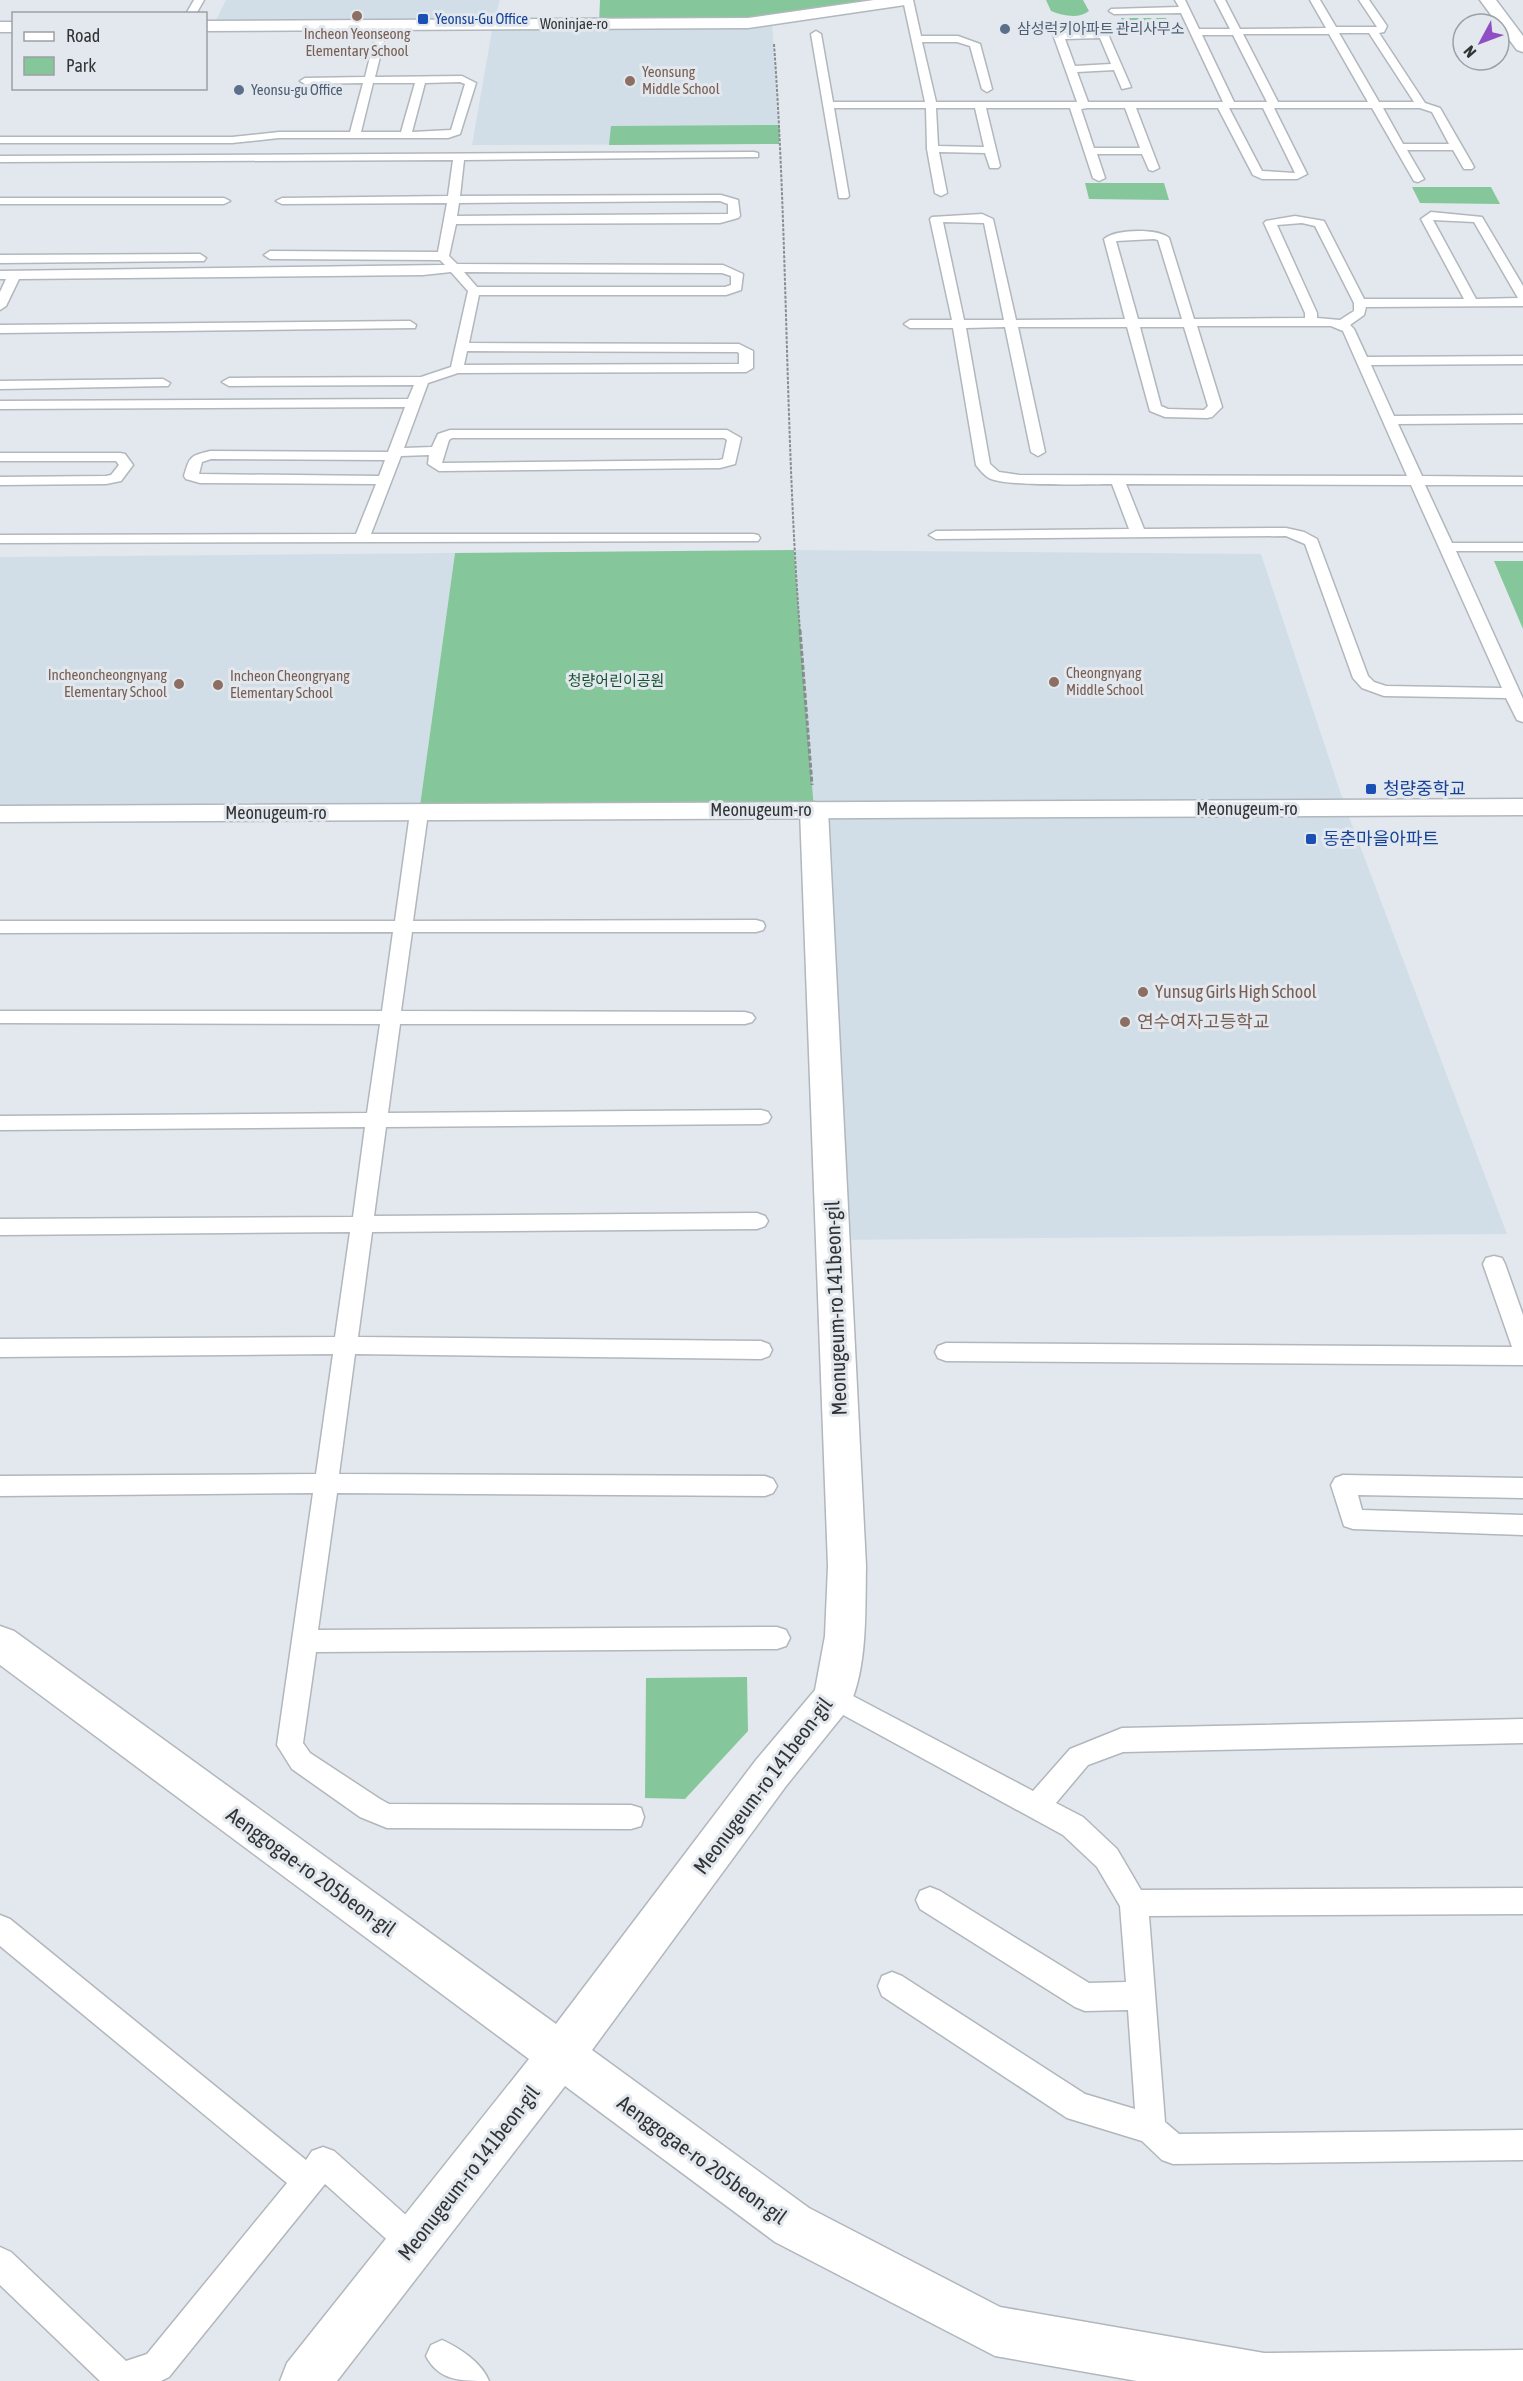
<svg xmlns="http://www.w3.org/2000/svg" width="1523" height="2381" viewBox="0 0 1523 2381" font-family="'Asap Condensed','Noto Sans KR',sans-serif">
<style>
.built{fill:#d1dee7}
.green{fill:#85c79b}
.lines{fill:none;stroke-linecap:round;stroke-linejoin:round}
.lane-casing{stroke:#b1b7bc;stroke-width:3}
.street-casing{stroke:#b1b7bc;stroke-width:3}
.secondary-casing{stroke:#b1b7bc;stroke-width:3}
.path-far1{stroke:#888c8f;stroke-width:2;stroke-dasharray:3 1.5;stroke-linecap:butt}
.path{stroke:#888c8f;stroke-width:3;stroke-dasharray:5 2;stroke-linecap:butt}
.lane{fill:#fff;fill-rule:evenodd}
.street{fill:#fff;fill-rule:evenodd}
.secondary{fill:#fff;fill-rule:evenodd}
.education-dot{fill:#8d6e63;stroke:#e2e8ed;stroke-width:2}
.transit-dot{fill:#1a4fb4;stroke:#e2e8ed;stroke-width:2}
.service-dot{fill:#5c6f8a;stroke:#e2e8ed;stroke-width:2}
.labels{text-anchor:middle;stroke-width:6;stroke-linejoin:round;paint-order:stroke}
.far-transit-label{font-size:15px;fill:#164399;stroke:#e2e8ed;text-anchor:start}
.far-street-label{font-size:15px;fill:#323436;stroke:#e2e8ed}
.far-service-label{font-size:15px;fill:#4e5e75;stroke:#e2e8ed;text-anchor:start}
.far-education-label{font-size:15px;fill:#785e54;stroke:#e2e8ed;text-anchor:start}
.far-park-label{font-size:15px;fill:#15522f;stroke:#e2e8ed}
.transit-label{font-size:18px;fill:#164399;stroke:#e2e8ed;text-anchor:start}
.street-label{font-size:18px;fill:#323436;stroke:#e2e8ed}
.education-label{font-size:18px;fill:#785e54;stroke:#e2e8ed;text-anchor:start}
.near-street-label{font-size:21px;fill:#323436;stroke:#e2e8ed}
</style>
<rect width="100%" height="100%" fill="#e2e8ed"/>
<path class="built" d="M 226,0 L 500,0 L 493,24 L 772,20 L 779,144 L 472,145 L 493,25 L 213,26 Z
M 794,550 L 1261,554 L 1346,809 L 1507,1234 L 833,1240 L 814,810 Z
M 455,553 L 419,813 L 0,814 L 0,557 Z"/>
<path class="green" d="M 600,0 L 861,0 L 871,7 L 772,20 L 599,24 Z
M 1046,0 L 1083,0 L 1089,11 C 1079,19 1063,16 1051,11 Z
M 1121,18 L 1166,18 L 1172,32 L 1127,32 Z
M 780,125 L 779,144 L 609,145 L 611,126 Z
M 1085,183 L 1164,183 L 1169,200 L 1089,199 Z
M 1412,187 L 1491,187 L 1500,204 L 1420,203 Z
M 794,550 L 814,810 L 419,813 L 455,553 Z
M 1494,561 L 1523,561 L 1523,629 Z
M 747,1677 L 748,1731 L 685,1799 L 645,1798 L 646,1678 Z"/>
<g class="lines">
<g class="lane-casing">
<path id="lane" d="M 194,0 L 204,0 L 196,14 L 186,14 Z
M 903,0 L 913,0 L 921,36 L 958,36 L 980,44 L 992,89 L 987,92 L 982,89 L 970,46 L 957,42 L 922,42 L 936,102 L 1077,102 L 1050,26 L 1055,23 L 1059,24 L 1062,33 L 1097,32 L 1096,25 L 1104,25 L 1131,87 L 1122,89 L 1114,70 L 1077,72 L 1088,102 L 1223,102 L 1181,13 L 1114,14 L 1109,11 L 1111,9 L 1179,7 L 1175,0 L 1185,0 L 1199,29 L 1230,29 L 1215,0 L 1225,0 L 1240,29 L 1326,28 L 1310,0 L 1320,0 L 1336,27 L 1377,27 L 1359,0 L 1369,0 L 1387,26 L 1384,32 L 1379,33 L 1425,103 L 1440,108 L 1474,167 L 1472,169 L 1464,169 L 1453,150 L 1407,150 L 1424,179 L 1418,182 L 1414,181 L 1372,108 L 1274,108 L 1307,174 L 1297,179 L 1262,179 L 1253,175 L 1218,108 L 1136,108 L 1159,168 L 1153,171 L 1149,170 L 1142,154 L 1097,154 L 1105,178 L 1099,181 L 1093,178 L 1070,108 L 986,108 L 1000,166 L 998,168 L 990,168 L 985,153 L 939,152 L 947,193 L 941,196 L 935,193 L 927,149 L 926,108 L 834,108 L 849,196 L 847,198 L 839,198 L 811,34 L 816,31 L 821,34 L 833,102 L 925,102 ZM 1339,33 L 1369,33 L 1414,102 L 1379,102 ZM 1243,34 L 1329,34 L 1368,102 L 1278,102 ZM 1202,35 L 1233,35 L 1267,102 L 1234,102 ZM 1100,38 L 1111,64 L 1075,66 L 1065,39 ZM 936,108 L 975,108 L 984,147 L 938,146 ZM 1088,108 L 1125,108 L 1140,148 L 1094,148 L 1081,109 ZM 1229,108 L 1263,108 L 1295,173 L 1262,171 ZM 1383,108 L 1420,108 L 1432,112 L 1449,144 L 1403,144 Z
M 383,22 L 388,25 L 375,77 L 462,76 L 476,83 L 460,134 L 448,138 L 279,138 L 232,143 L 0,143 L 0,137 L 232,137 L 279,132 L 350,132 L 363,83 L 305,84 L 300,81 L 305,78 L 365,77 L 378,25 ZM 460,82 L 465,84 L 451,130 L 412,132 L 425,83 ZM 373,83 L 415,83 L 401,132 L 361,132 Z
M 754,152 L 758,153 L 758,157 L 464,160 L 460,196 L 721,195 L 738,200 L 740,216 L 738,218 L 720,223 L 456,224 L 449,256 L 457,264 L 723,265 L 743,274 L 741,290 L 726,295 L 479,295 L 469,343 L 739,344 L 753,351 L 753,368 L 746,372 L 458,373 L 428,383 L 404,448 L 432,447 L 438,434 L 450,430 L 727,430 L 741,438 L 735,464 L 720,468 L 439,471 L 428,464 L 429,455 L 401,456 L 371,534 L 753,534 L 758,535 L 760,538 L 758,541 L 0,543 L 0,535 L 356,534 L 376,484 L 200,483 L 186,479 L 184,476 C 190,456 190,456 210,451 L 388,452 L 405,407 L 0,409 L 0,401 L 408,399 L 414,385 L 229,386 L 222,382 L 229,378 L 421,377 L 451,367 L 468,291 L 451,272 L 423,275 L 19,279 L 6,306 L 0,310 L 0,292 L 6,279 L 0,279 L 0,271 L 445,265 L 440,260 L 270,259 L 264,255 L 270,251 L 438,252 L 447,203 L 282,204 L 276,201 L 282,198 L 448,196 L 453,160 L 0,162 L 0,156 ZM 720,201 L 728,204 L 728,214 L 457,216 L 459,203 ZM 464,272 L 722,273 L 731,276 L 731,285 L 725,287 L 477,287 ZM 467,351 L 737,352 L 739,353 L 739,364 L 464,365 ZM 452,438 L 724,438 L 727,440 L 723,459 L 719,460 L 442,463 L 449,440 ZM 211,459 L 385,460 L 379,476 L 199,474 L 202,462 Z
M 0,198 L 224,198 L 230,201 L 224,204 L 0,204 Z
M 1431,212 L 1482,217 L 1523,286 L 1523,306 L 1366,307 L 1364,315 L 1350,325 L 1354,329 L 1367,357 L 1523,356 L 1523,364 L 1371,365 L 1394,416 L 1523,415 L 1523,423 L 1398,424 L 1422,476 L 1523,477 L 1523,485 L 1425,485 L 1452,543 L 1523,543 L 1523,551 L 1456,551 L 1523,699 L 1523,722 L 1517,720 L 1506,698 L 1384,696 L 1362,688 L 1353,678 L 1305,544 L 1286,536 L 936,539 L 929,535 L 936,531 L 1129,529 L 1112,484 C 1090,484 1004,487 989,478 C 984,475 979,469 976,465 L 953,328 L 910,328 L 904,324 L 910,320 L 952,320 L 930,219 L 932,217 L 982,214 L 993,219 L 1016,320 L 1125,319 L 1104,239 C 1115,229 1158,228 1169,238 L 1194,319 L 1305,318 L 1305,313 L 1264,223 L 1266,221 L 1295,216 L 1324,221 L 1364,299 L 1464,299 L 1421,219 ZM 1433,220 L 1474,222 L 1518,298 L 1476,299 ZM 943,222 L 984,223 L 1004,320 L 964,320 ZM 1302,223 L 1315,226 L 1354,303 L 1354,311 L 1340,320 L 1317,318 L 1317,313 L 1277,225 ZM 1154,239 L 1158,240 L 1182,319 L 1138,319 L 1116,241 ZM 1197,326 L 1331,326 L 1343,331 L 1407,476 L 1019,475 L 999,472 L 990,464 L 966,328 L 1005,327 L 1031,452 L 1038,456 L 1045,452 L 1018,327 L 1127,327 L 1150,411 L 1165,417 L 1207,418 L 1212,417 L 1222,407 ZM 1140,327 L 1184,327 L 1208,406 L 1204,410 L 1168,409 L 1161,406 ZM 1126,484 L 1411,485 L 1502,688 L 1386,686 L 1374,682 L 1368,676 L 1317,539 L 1304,532 L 1286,528 L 1144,529 Z
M 200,254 L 206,258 L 204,261 L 0,263 L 0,255 Z
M 410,321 L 416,325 L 415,328 L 0,333 L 0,325 Z
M 163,379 L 170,383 L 168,386 L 0,389 L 0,381 Z
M 0,453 L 120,453 L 125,454 L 133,465 L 121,481 L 106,484 L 0,485 L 0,477 L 106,476 L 111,475 L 119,465 L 116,461 L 0,461 Z
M 419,808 L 425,809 L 428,813 L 413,921 L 756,920 L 763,922 L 765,926 L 763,930 L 756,932 L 412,932 L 401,1011 L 745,1012 L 752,1014 L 755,1018 L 752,1022 L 745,1024 L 400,1024 L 388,1113 L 761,1110 L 768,1112 L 771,1117 L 768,1122 L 761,1124 L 386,1127 L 374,1216 L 757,1213 L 765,1216 L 768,1221 L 765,1226 L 757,1229 L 372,1232 L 358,1337 L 761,1341 L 769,1344 L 772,1350 L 769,1356 L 761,1359 L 355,1354 L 339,1474 L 765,1476 L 773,1479 L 777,1486 L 773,1493 L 765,1496 L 337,1493 L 318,1630 L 777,1627 L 786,1630 L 790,1638 L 786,1646 L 777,1649 L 316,1652 L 303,1743 L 310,1753 L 380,1799 L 389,1804 L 631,1805 L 641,1808 L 644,1817 L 641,1826 L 631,1829 L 387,1828 L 360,1817 L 292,1769 L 277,1745 L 313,1493 L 0,1496 L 0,1476 L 316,1474 L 333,1354 L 0,1357 L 0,1339 L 335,1337 L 350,1232 L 0,1235 L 0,1219 L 353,1217 L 365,1127 L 0,1130 L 0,1116 L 367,1113 L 380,1024 L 0,1023 L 0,1011 L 382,1011 L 393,932 L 0,933 L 0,921 L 395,921 L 410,813 L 413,809 Z
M 1494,1256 L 1502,1258 L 1505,1264 L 1523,1315 L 1523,1365 L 946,1361 L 938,1358 L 935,1352 L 938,1346 L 946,1343 L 1512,1347 L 1483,1264 L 1486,1258 Z
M 1343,1475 L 1523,1478 L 1523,1498 L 1358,1495 L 1362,1510 L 1523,1515 L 1523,1535 L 1353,1529 L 1344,1526 L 1331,1485 L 1335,1478 Z
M 834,1686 L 1033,1791 L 1070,1749 L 1122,1728 L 1523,1719 L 1523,1743 L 1123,1752 L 1088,1765 L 1056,1803 L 1083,1817 L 1117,1849 L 1141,1890 L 1523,1888 L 1523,1914 L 1149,1916 L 1165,2122 L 1179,2134 L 1523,2130 L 1523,2160 L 1173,2164 L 1162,2160 L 1142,2141 L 1067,2118 L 882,1996 L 878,1986 L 882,1976 L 892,1972 L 902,1976 L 1085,2094 L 1135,2109 L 1128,2010 L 1085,2011 L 1075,2007 L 920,1909 L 916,1900 L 920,1891 L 930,1887 L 940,1891 L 1089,1983 L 1126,1982 L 1120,1906 L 1097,1867 L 1063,1835 L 825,1705 L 821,1697 L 825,1689 Z
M 0,1915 L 10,1919 L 306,2160 L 312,2151 L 323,2147 L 334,2151 L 425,2232 L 430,2243 L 425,2254 L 414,2259 L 403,2254 L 325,2184 L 169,2377 L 161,2381 L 100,2381 L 0,2285 L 0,2247 L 11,2252 L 126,2361 L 147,2354 L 287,2183 L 0,1946 Z
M 442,2340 C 460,2348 482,2363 489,2381 C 461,2381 439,2381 426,2356 L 431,2345 Z"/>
</g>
<g class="street-casing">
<path id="street" d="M 814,802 L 824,804 L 828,810 L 866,1566 C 865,1611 868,1668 848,1709 L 786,1786 L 592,2050 L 809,2208 L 1000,2307 L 1264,2353 L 1523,2350 L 1523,2381 L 1137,2381 L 995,2356 L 775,2242 L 565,2086 L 337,2381 L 280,2381 L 287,2363 L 529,2059 L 0,1665 L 0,1626 L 14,1631 L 556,2024 L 756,1760 L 815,1690 L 825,1636 L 828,1566 L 800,810 L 804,804 Z"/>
</g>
<g class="secondary-casing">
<path id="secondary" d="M 874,0 L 913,0 L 905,5 L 748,28 L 206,31 L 206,21 L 748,18 Z
M 1480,0 L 1496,0 L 1523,36 L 1523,52 L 1517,50 Z
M 0,22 L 14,22 L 14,32 L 0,32 Z
M 1523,799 L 1523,815 L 0,822 L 0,806 Z"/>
</g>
<path class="path-far1" d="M 774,44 C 788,239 785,436 800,631
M 259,91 L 286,92"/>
<path class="path" d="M 800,630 L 812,785"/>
<use href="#lane" class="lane"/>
<use href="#street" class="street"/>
<use href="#secondary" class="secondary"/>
</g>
<g class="education-dot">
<circle cx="357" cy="16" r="6"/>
<circle cx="630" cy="81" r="6"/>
<circle cx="1054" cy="682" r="6"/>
<circle cx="179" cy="684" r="6"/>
<circle cx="218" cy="685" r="6"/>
<circle cx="1143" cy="992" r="6"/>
<circle cx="1125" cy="1022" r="6"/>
</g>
<g class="transit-dot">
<rect x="417" y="13" width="12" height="12" rx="3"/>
<rect x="1365" y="783" width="12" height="12" rx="3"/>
<rect x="1305" y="833" width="12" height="12" rx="3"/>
</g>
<g class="service-dot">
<circle cx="1005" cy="29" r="6"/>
<circle cx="239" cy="90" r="6"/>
</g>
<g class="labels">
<g class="far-transit-label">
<text x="435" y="24">Yeonsu-Gu Office</text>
</g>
<g class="far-street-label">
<text x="574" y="29">Woninjae-ro</text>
</g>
<g class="far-service-label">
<text x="1017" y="34">삼성럭키아파트 관리사무소</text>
<text x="251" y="95">Yeonsu-gu Office</text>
</g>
<g class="far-education-label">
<text x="357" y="39" text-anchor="middle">Incheon Yeonseong<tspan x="357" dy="17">Elementary School</tspan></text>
<text x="642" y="77">Yeonsung<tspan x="642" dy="17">Middle School</tspan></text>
<text x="1066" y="678">Cheongnyang<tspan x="1066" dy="17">Middle School</tspan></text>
<text x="167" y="680" text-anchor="end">Incheoncheongnyang<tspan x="167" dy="17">Elementary School</tspan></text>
<text x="230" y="681">Incheon Cheongryang<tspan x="230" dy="17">Elementary School</tspan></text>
</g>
<g class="far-park-label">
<text x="616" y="686">청량어린이공원</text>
</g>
<g class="transit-label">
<text x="1383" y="795">청량중학교</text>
<text x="1323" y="845">동춘마을아파트</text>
</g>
<g class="street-label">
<text x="1247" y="815">Meonugeum-ro</text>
<text x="761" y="816">Meonugeum-ro</text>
<text x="276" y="819">Meonugeum-ro</text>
</g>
<g class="education-label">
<text x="1155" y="998">Yunsug Girls High School</text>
<text x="1137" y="1028">연수여자고등학교</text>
</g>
<g class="near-street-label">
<text transform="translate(836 1308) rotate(-92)" y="7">Meonugeum-ro 141beon-gil</text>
<text transform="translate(763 1786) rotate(-53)" y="7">Meonugeum-ro 141beon-gil</text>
<text transform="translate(311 1872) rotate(36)" y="7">Aenggogae-ro 205beon-gil</text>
<text transform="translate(702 2160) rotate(36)" y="7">Aenggogae-ro 205beon-gil</text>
<text transform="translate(469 2173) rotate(-52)" y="7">Meonugeum-ro 141beon-gil</text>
</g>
</g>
<rect x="12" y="12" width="195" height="78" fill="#e2e8ed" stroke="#9ca0a4" stroke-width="1.5"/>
<rect x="24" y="32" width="30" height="9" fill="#ffffff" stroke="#9ca0a4" stroke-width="1.5"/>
<text x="66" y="42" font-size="18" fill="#323436">Road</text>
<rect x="24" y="57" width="30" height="18" fill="#85c79b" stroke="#9ca0a4" stroke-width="1.5"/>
<text x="66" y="72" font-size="18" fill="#323436">Park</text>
<g transform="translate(1481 42) rotate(229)"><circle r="28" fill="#e2e8ed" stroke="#9ca0a4" stroke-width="1.5"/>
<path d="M0-4.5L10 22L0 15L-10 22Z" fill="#8f4ec4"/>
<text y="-9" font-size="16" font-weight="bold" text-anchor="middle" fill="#323436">N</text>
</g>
</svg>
